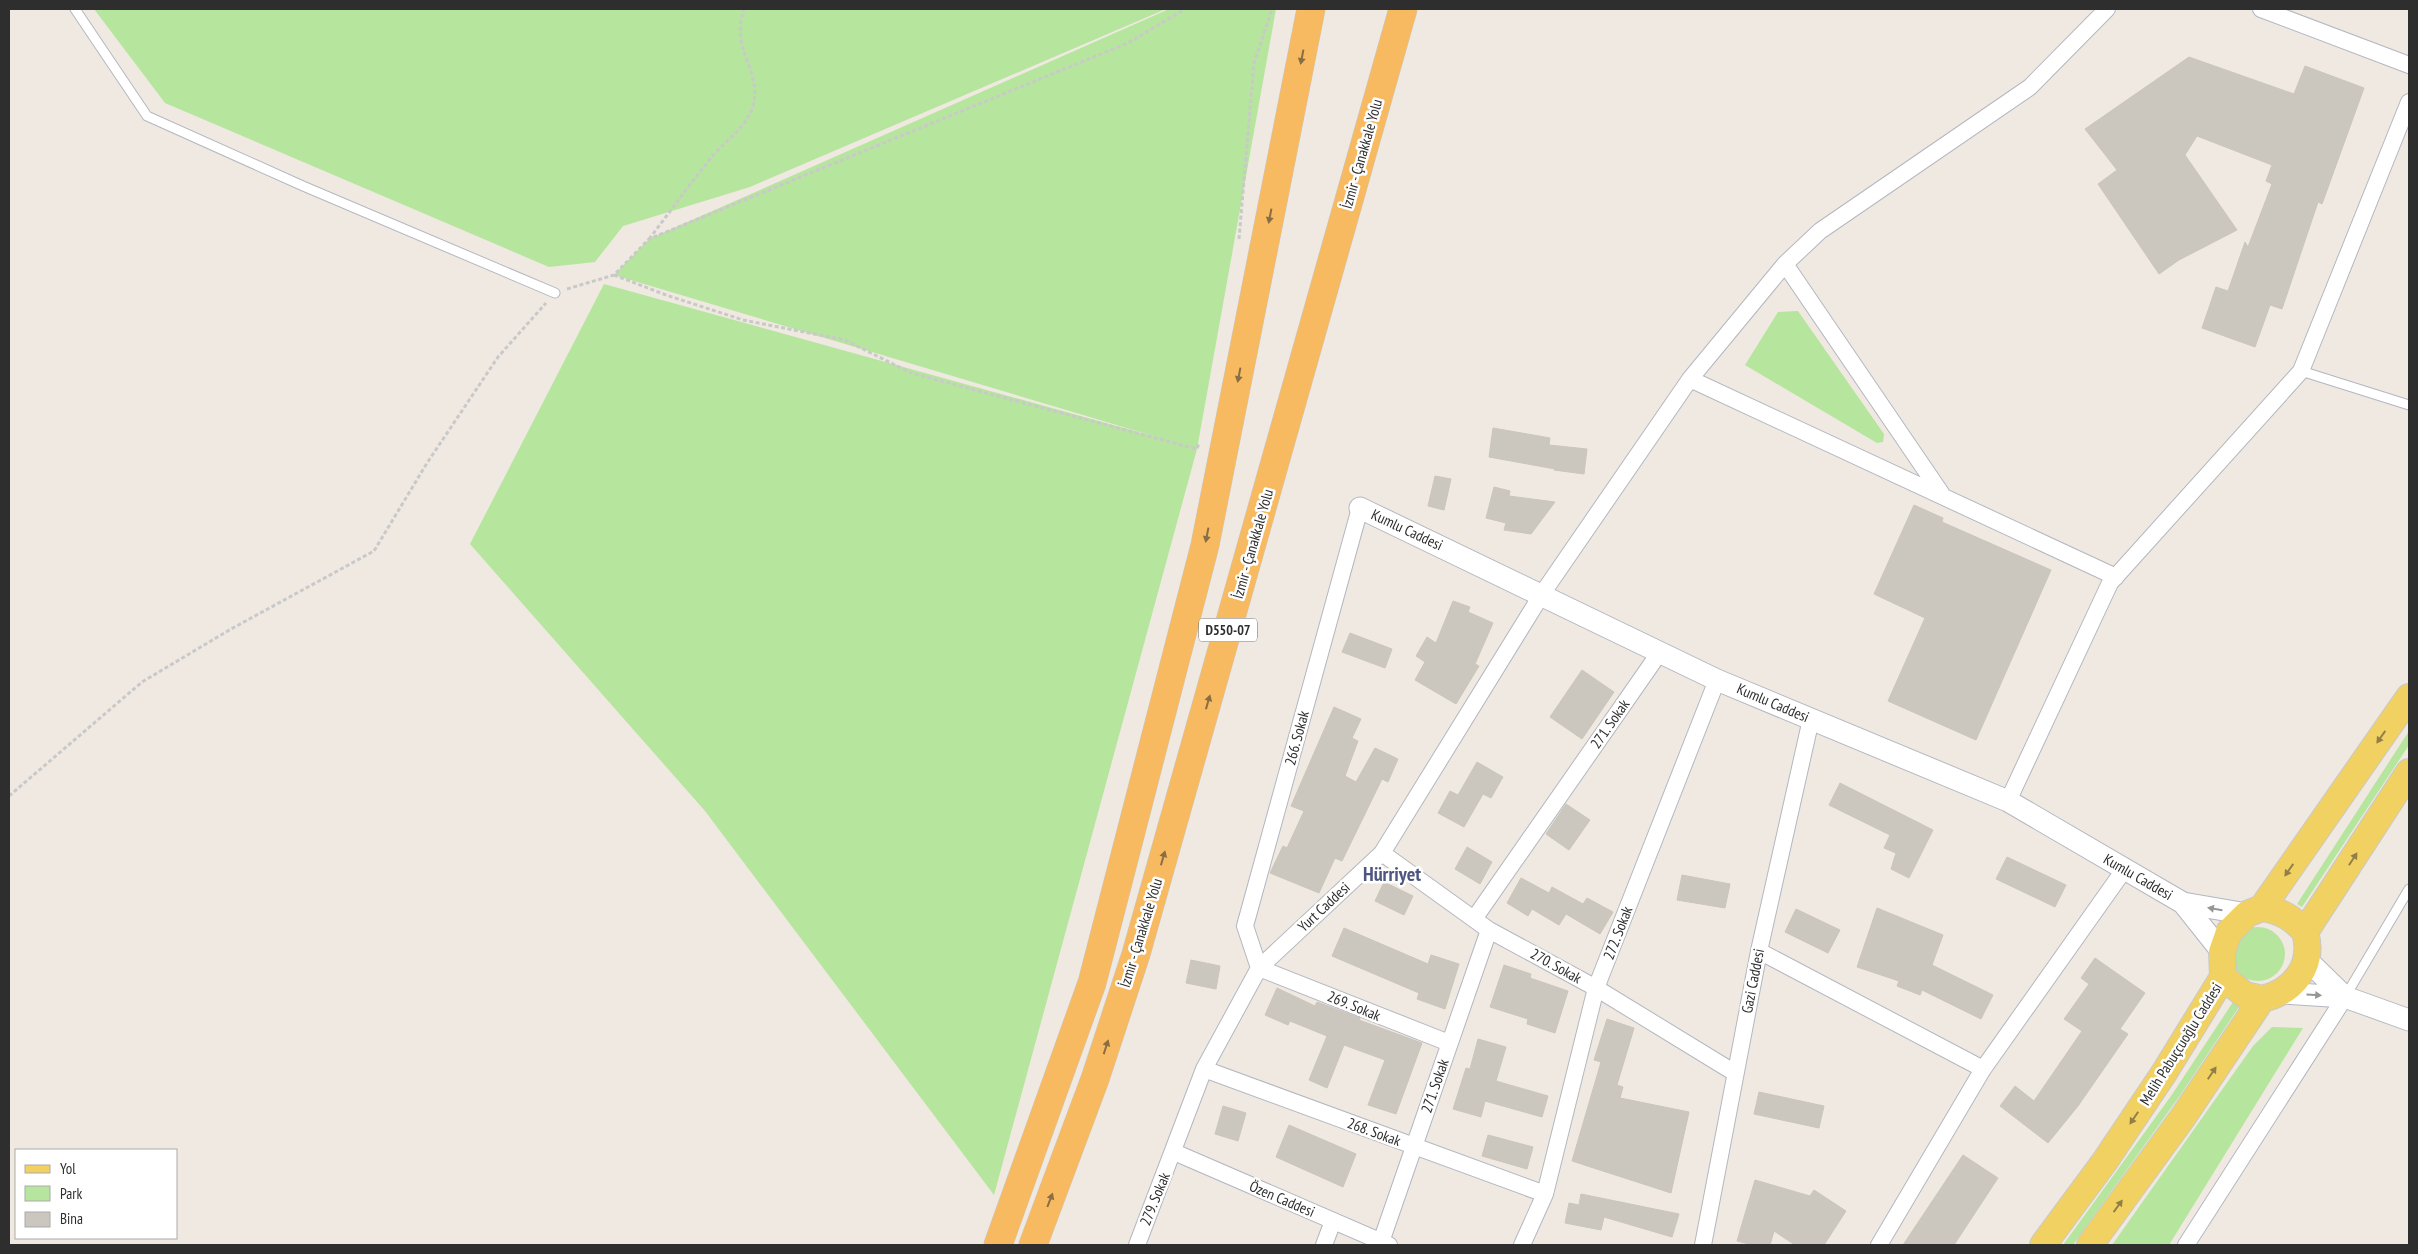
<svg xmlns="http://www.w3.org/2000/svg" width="2418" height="1254" viewBox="0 0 2418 1254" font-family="'PT Sans Narrow',sans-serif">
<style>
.green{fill:#b6e59e}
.building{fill:#cbc7bf;stroke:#cbc5ba}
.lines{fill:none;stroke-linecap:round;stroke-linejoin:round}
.service-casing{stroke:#b4b7c1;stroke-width:11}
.minor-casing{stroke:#b4b7c1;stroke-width:18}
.tertiary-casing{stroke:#b4b7c1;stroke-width:23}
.primary-casing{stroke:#c9c9c9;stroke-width:28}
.trunk-casing{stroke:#c9c9c9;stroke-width:29}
.path{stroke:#c9c9c9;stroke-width:3;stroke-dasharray:4 2.5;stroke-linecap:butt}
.service{stroke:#fff;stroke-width:9}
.minor{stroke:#fff;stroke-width:16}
.tertiary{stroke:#fff;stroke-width:21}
.primary{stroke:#f2d163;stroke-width:26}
.trunk{stroke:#f8ba60;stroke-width:28}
.oneway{fill:#896d44}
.oneway2{fill:#908048}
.oneway3{fill:#969696}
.labels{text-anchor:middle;stroke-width:5;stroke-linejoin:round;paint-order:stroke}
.shield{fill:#fff;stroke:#6d6d6d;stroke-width:1}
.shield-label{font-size:14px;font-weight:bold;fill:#2e2e2e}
.street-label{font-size:15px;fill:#2e2e2e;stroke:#fff}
.district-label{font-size:20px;font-weight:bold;fill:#4d5680;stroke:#fff}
</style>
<rect width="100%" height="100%" fill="#efe9e1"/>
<path class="green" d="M 94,9 L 1166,9 L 750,187 L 623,226 L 595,262 L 549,267 L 165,103 Z
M 1169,9 L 1276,9 L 1197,449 L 994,1195 L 705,811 L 470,544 L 604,284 L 1160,438 L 614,275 L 649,239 Z
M 1798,311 L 1884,434 L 1883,442 L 1877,443 L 1745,365 L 1778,312 Z
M 2409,731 L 2409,745 L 2302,907 L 2297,904 Z
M2231 954a27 27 0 1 1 54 0a27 27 0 1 1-54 0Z
M 2237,996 L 2243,1001 L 2181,1094 L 2073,1245 L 2063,1245 L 2171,1096 Z
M 2272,1027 L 2303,1028 L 2169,1245 L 2112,1245 L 2253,1046 Z"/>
<path class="building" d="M 2189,57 L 2294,94 L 2305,66 L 2364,88 L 2322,204 L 2318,202 L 2282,309 L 2270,305 L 2255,347 L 2202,328 L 2216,287 L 2228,291 L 2245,242 L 2248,247 L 2272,184 L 2266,181 L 2272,165 L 2197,136 L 2185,155 L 2237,230 L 2179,260 L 2159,274 L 2098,184 L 2117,170 L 2085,129 Z
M 1493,428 L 1550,438 L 1549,445 L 1587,449 L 1584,474 L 1554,470 L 1555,469 L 1489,457 Z
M 1435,476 L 1451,479 L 1444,510 L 1428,506 Z
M 1494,487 L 1510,491 L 1509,496 L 1555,502 L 1531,534 L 1504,530 L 1506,523 L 1486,518 Z
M 1914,505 L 1943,518 L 1942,522 L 2051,570 L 1976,740 L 1888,701 L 1925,618 L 1874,594 Z
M 1453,601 L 1470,607 L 1468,612 L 1493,623 L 1475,664 L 1479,666 L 1456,704 L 1415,680 L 1425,662 L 1416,656 L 1427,637 L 1436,643 Z
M 1350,633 L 1392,649 L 1385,668 L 1342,652 Z
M 1582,670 L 1614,692 L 1582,739 L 1550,717 Z
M 1334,707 L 1361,719 L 1352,738 L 1358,741 L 1345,776 L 1356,782 L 1375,748 L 1398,759 L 1388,782 L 1382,779 L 1342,861 L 1335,858 L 1319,893 L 1270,873 L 1283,846 L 1287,848 L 1304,811 L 1291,806 Z
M 1477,762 L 1503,777 L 1491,798 L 1483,794 L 1464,827 L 1438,813 L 1450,791 L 1458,795 Z
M 1840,783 L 1933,830 L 1909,878 L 1891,869 L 1896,853 L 1884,848 L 1890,835 L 1829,805 Z
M 1566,804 L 1590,820 L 1569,850 L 1546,834 Z
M 1467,847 L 1492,862 L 1480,884 L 1455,869 Z
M 2007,857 L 2066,885 L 2055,907 L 1996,879 Z
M 1682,875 L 1730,884 L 1725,908 L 1677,900 Z
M 1521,878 L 1549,893 L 1552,887 L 1583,904 L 1587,898 L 1613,912 L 1600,934 L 1566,914 L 1559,925 L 1532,909 L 1528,916 L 1507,903 Z
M 1384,882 L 1413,896 L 1404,915 L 1375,901 Z
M 1877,908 L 1943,935 L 1932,965 L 1993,995 L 1981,1019 L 1922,990 L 1920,995 L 1897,986 L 1899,981 L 1857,967 Z
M 1796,909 L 1840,930 L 1828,953 L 1785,932 Z
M 1344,928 L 1428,964 L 1431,955 L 1459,964 L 1445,1009 L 1417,999 L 1419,993 L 1332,956 Z
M 2095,958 L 2145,993 L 2120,1029 L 2128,1034 L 2078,1106 L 2048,1143 L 2000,1106 L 2015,1086 L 2034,1101 L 2082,1031 L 2064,1019 L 2089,984 L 2081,978 Z
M 1191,960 L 1220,966 L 1216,989 L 1186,983 Z
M 1504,965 L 1531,974 L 1530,978 L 1568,991 L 1555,1033 L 1527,1024 L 1528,1019 L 1490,1007 Z
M 1277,988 L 1315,1006 L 1317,1002 L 1360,1018 L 1359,1020 L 1422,1043 L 1396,1114 L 1368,1105 L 1385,1060 L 1344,1045 L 1327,1088 L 1309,1080 L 1327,1036 L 1290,1021 L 1288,1025 L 1265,1015 Z
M 1607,1019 L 1634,1028 L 1617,1085 L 1623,1087 L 1620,1098 L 1689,1112 L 1671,1193 L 1572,1161 L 1601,1062 L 1594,1060 Z
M 1478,1039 L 1506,1047 L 1496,1081 L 1548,1096 L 1542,1117 L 1485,1101 L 1481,1117 L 1453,1109 L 1466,1068 L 1470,1069 Z
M 1759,1092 L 1824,1106 L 1819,1128 L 1754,1114 Z
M 1223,1106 L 1246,1113 L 1238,1141 L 1215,1134 Z
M 1289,1125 L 1356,1154 L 1343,1187 L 1276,1157 Z
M 1488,1135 L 1533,1147 L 1527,1169 L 1482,1156 Z
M 1963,1155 L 1998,1178 L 1954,1245 L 1903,1245 Z
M 1755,1180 L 1810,1196 L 1814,1190 L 1846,1211 L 1824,1245 L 1795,1245 L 1774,1231 L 1770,1245 L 1753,1245 L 1737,1241 Z
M 1581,1194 L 1679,1214 L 1672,1237 L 1604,1217 L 1601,1230 L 1565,1223 L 1569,1203 L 1579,1205 Z"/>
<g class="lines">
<g class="service-casing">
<path id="service" d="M 75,9 L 147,116 L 303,186 L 555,293
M 2301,371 L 2409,405
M 2345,997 L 2409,889"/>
</g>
<g class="minor-casing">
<path id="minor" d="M 2261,9 L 2409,65
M 1785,264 L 1941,493
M 1690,379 L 2116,577
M 1360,508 L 1245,926 L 1259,968 L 1449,1043
M 2008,801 L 2110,583 L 2301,371 L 2409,102
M 1382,853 L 1489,930 L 1596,988 L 1735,1073
M 1474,919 L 1660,652
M 1759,951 L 1983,1069
M 1204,1069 L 1545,1194
M 1174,1152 L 1389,1245
M 1381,1242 L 1489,930
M 1137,1245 L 1204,1069 L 1259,968 L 1382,853 L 1542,594 L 1690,379 L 1785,264 L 1820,231 L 2030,87 L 2107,9
M 1324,1245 L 1333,1221
M 1522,1245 L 1545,1194 L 1596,988 L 1717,680
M 1703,1245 L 1759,951 L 1811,719
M 1879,1245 L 1983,1069 L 2124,870
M 2186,1245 L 2345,997"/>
</g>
<g class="tertiary-casing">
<path id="tertiary" d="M 1360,508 L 1717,680 L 2008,801 L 2183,903 L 2247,914
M 2183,903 L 2222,952
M 2307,960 L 2345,997
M 2282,993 L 2345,997 L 2409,1020"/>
</g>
<g class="primary-casing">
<path id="primary" d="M 2262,908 C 2281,911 2293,918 2305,932
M 2223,977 L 2245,995 L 2262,999
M 2043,1245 L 2105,1161 L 2164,1073 L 2223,977 L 2222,952 L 2229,932 L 2247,914 L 2262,908 L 2409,697
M 2090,1245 L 2183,1117 L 2262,999 C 2293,992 2315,966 2305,932 L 2409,772"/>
</g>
<g class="trunk-casing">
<path id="trunk" d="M 998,1245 L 1092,983 L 1205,545 L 1311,9
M 1033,1245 L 1095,1079 L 1136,954 L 1403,9"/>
</g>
<path class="path" d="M 649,239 C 670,212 689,185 710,159 C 725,140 749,127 754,102 C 760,68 730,48 744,9
M 1239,239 L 1254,63 L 1272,9
M 614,275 L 666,295 L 743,320 L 845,340 L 911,373 L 1197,449 L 1199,443
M 567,289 L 614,275 L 649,239 L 1128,43 L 1185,9
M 9,796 L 142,682 L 231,629 L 374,551 L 427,463 L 498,357 L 546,303"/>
<use href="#service" class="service"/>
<use href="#minor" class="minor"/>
<use href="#tertiary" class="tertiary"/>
<use href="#primary" class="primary"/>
<use href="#trunk" class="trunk"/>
</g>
<defs><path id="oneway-solid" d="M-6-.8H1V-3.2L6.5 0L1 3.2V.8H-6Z" transform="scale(1.25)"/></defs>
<g class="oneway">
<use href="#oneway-solid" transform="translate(1302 57) rotate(101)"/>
<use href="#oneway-solid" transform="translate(1270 216) rotate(101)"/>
<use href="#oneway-solid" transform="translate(1239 375) rotate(101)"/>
<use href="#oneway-solid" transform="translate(1207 535) rotate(101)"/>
<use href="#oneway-solid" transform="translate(1208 702) rotate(-74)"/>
<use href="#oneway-solid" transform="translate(1163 858) rotate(-74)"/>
<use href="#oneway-solid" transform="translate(1106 1047) rotate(-72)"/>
<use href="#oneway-solid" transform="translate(1050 1200) rotate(-69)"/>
</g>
<g class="oneway2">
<use href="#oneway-solid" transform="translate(2381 737) rotate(125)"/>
<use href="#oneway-solid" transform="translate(2353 859) rotate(-57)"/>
<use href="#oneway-solid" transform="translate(2289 870) rotate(125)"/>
<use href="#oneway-solid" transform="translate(2212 1073) rotate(-56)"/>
<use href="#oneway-solid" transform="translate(2134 1118) rotate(124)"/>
<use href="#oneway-solid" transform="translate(2118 1206) rotate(-54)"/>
</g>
<g class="oneway3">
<use href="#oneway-solid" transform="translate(2215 909) rotate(-170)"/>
<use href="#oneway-solid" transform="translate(2314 995) rotate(4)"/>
</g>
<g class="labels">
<rect class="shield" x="1199" y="618.5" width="58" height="23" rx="4"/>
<g class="shield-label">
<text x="1228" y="635">D550-07</text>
</g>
<g class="street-label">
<text transform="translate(1362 154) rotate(-74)" y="5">İzmir - Çanakkale Yolu</text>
<text transform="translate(1407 530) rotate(25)" y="5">Kumlu Caddesi</text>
<text transform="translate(1253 544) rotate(-74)" y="5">İzmir - Çanakkale Yolu</text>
<text transform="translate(1773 703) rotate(23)" y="5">Kumlu Caddesi</text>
<text transform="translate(1610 724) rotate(-55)" y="5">271. Sokak</text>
<text transform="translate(1297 738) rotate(-75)" y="5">266. Sokak</text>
<text transform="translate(2138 877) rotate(30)" y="5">Kumlu Caddesi</text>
<text transform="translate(1324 907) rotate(-43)" y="5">Yurt Caddesi</text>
<text transform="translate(1141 933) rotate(-73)" y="5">İzmir - Çanakkale Yolu</text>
<text transform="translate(1618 933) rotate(-69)" y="5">272. Sokak</text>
<text transform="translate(1556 966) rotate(29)" y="5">270. Sokak</text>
<text transform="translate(1753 981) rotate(-79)" y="5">Gazi Caddesi</text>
<text transform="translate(1354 1006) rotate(22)" y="5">269. Sokak</text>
<text transform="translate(2181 1044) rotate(-58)" y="5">Melih Pabuçcuoğlu Caddesi</text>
<text transform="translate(1435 1086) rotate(-71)" y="5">271. Sokak</text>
<text transform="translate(1374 1132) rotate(20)" y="5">268. Sokak</text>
<text transform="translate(1155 1199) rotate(-68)" y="5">279. Sokak</text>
<text transform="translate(1282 1199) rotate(23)" y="5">Özen Caddesi</text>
</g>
<g class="district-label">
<text x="1392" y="881">Hürriyet</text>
</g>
</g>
<rect width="2418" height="1254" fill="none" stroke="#2e2e2e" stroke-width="20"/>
<rect x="15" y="1149" width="162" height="90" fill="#ffffff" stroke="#ababab"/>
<rect x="25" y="1165" width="25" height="8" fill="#f2d163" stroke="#ababab"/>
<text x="60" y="1174" font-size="15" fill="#2e2e2e">Yol</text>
<rect x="25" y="1186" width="25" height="15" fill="#b6e59e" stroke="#ababab"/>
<text x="60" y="1199" font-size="15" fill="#2e2e2e">Park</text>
<rect x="25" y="1212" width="25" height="15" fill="#cbc7bf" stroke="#ababab"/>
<text x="60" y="1224" font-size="15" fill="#2e2e2e">Bina</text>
</svg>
